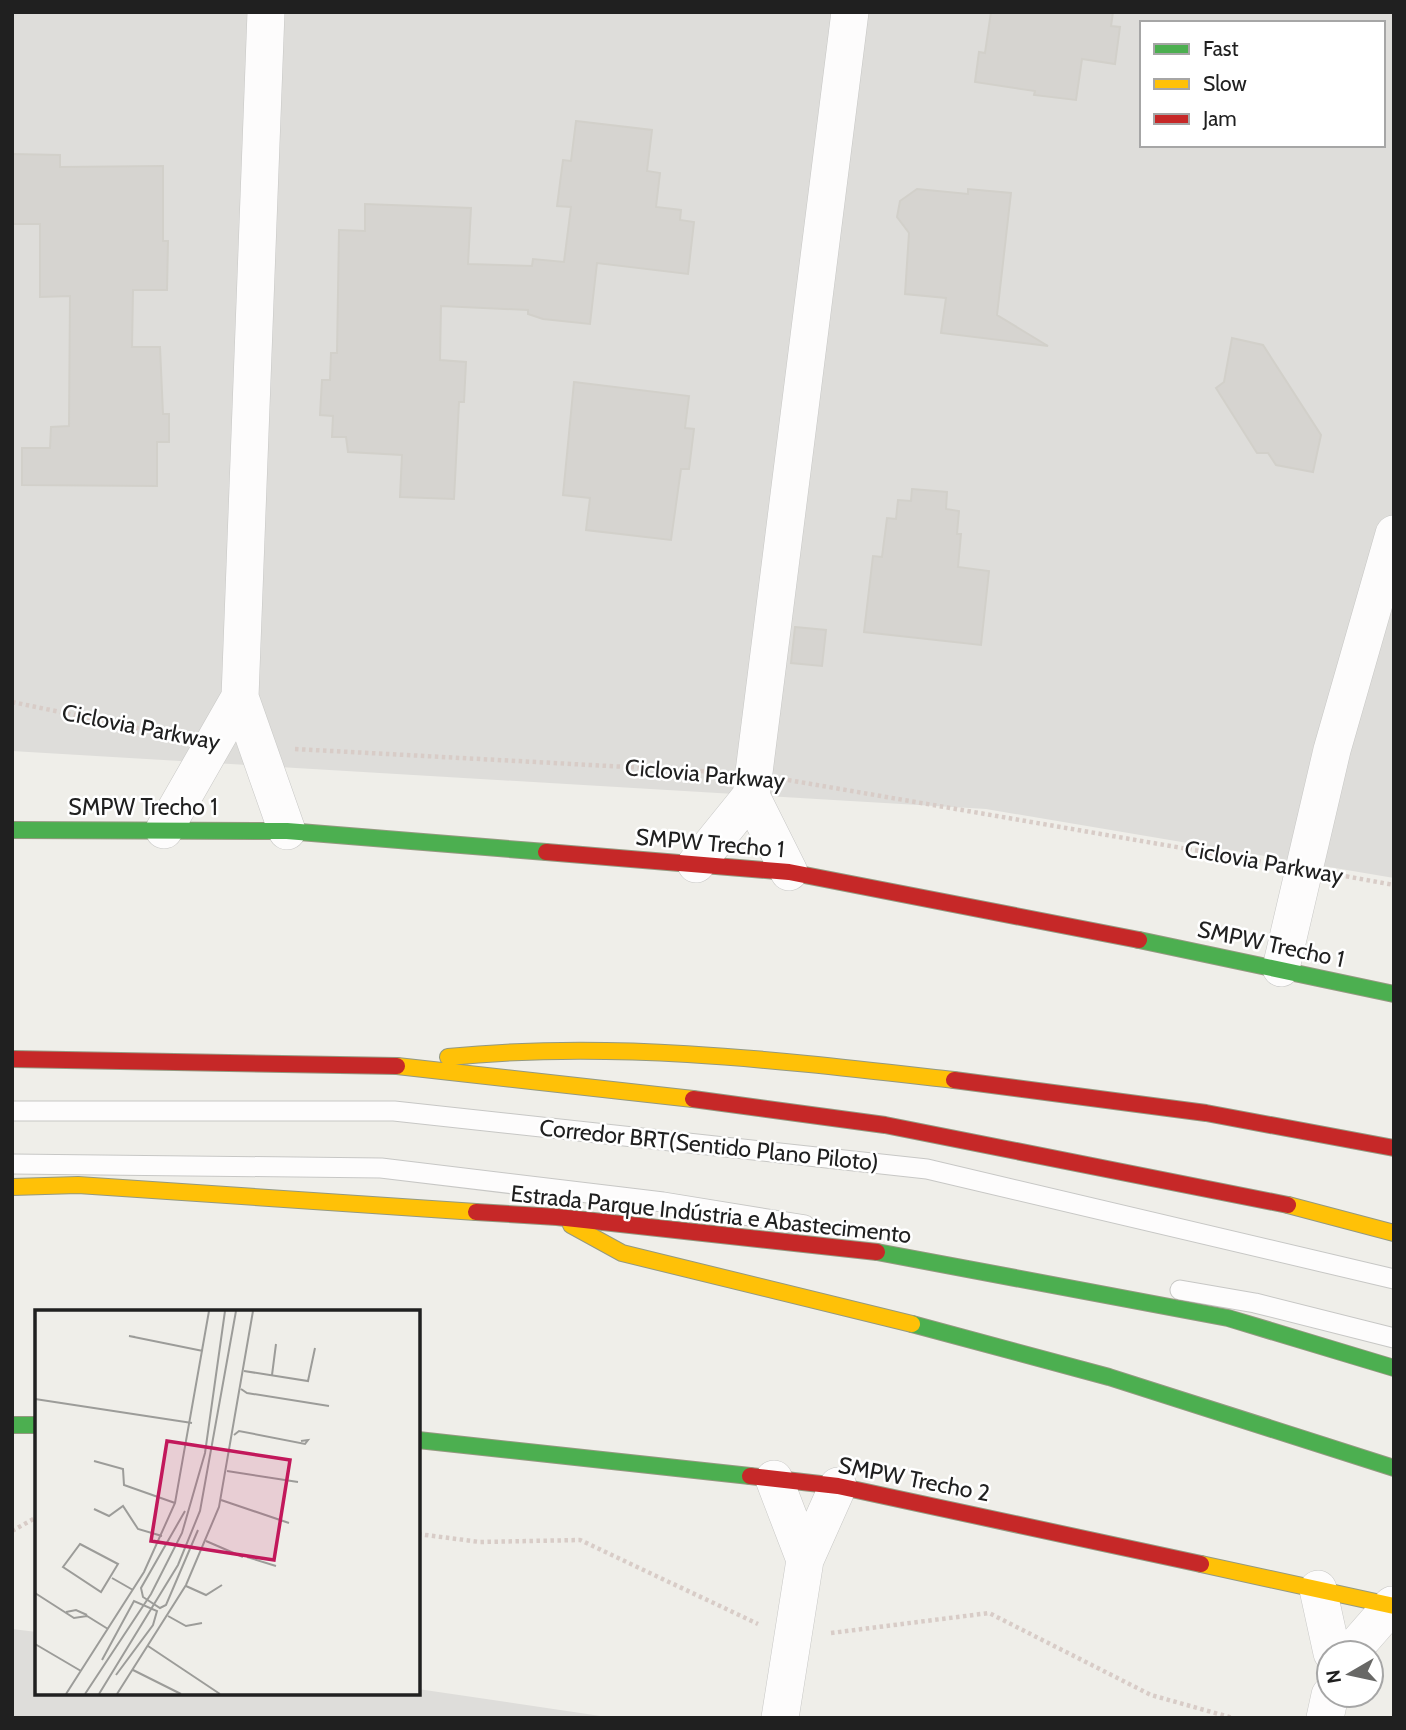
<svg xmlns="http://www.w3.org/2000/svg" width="1406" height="1730" viewBox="0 0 1406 1730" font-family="Cabin,sans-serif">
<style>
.residential{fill:#deddda;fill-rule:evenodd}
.building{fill:#d6d4d0;stroke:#d2d0ca;stroke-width:2}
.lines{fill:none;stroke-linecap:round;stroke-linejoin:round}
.lane-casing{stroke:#c7c7c5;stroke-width:21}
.street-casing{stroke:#c7c7c5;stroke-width:38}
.fast-casing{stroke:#949980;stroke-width:18}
.slow-casing{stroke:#949980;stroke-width:18}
.jam-casing{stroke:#949980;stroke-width:18}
.path{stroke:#d8ccc7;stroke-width:4.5;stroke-dasharray:3.5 3.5;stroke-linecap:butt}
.lane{stroke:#fdfcfc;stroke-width:19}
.street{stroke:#fdfcfc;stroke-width:37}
.fast{stroke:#4caf50;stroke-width:16}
.slow{stroke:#ffc107;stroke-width:16}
.jam{stroke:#c62828;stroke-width:16}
.labels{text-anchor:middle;stroke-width:5;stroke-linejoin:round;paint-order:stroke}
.street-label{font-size:23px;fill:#202020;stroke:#fff}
.inset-road{fill:none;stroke:#9c9c99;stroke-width:2}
.view{fill:#c2185b;fill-opacity:0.15;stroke:#c2185b;stroke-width:3.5}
.inset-edge{fill:none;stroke:#202020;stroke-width:3.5}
</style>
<rect width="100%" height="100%" fill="#efeee9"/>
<path class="residential" d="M 12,12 L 1394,12 L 1394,878 L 986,809 L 12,751 ZM 1142,23 L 1383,23 L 1383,145 L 1142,145 Z
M 12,1629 L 37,1632 L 37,1693 L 418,1693 L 418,1689 L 614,1718 L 12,1718 Z"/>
<path class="building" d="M 991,12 L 1113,12 L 1111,26 L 1120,27 L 1115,64 L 1082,59 L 1076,100 L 1034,95 L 1035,91 L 975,82 L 979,52 L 985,53 Z
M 576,121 L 652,130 L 647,171 L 660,173 L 656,207 L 681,210 L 680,220 L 694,222 L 688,274 L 597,263 L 590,324 L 543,319 L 528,314 L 528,310 L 441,306 L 440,360 L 466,362 L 464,402 L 459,402 L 454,499 L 400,497 L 402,455 L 348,452 L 346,437 L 332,437 L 333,416 L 320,415 L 322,380 L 330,380 L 331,353 L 337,353 L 339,230 L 365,231 L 365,204 L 471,208 L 468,264 L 532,266 L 533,259 L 564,262 L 571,207 L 557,206 L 563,160 L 571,161 Z
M 12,154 L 60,155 L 60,167 L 163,166 L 163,241 L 168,241 L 167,290 L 133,290 L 132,347 L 160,347 L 163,414 L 169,414 L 169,442 L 157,442 L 157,486 L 22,485 L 22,448 L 50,448 L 51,427 L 69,426 L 70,296 L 40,297 L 40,224 L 12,224 Z
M 917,189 L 968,194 L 968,189 L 1011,193 L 997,315 L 1048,346 L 941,333 L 946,298 L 905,294 L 909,233 L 897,217 L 900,201 Z
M 1232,338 L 1263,345 L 1321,435 L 1313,472 L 1276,465 L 1268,453 L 1257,453 L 1216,388 L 1224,382 Z
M 574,382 L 689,396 L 685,428 L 694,429 L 689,469 L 681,469 L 671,540 L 586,530 L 590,498 L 563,495 Z
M 912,489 L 947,492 L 946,509 L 959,511 L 957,534 L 961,534 L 958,567 L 989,571 L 981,645 L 864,632 L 873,556 L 882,557 L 887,518 L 896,519 L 898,500 L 911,501 Z
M 795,627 L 826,630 L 822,666 L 791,663 Z"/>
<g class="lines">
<g class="lane-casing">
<path id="lane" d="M 12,1111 L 394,1111 L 927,1169 L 1394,1279
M 12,1164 L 381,1168 L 663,1202 L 805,1225
M 1180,1290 L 1255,1303 L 1394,1338"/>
</g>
<g class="street-casing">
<path id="street" d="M 266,12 L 240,697 L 287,831
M 751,796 L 789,872
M 164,830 L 240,697
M 696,864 L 751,796 L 850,12
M 1281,968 L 1332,750 L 1394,534
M 774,1479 L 805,1560
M 1318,1589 L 1332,1653
M 1350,1653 L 1392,1605
M 780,1718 L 805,1560 L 838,1486
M 1325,1718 L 1330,1695"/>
</g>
<g class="fast-casing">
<path id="fast" d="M 12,830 L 287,831 L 546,852
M 1139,940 L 1394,994
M 877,1252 L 1228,1318 L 1394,1368
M 912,1324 L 1109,1377 L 1394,1468
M 12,1425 L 37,1425
M 418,1440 L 750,1476"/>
</g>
<g class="slow-casing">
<path id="slow" d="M 448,1057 C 618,1040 785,1061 954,1080
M 397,1066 L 693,1099
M 12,1187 L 78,1185 L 476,1212
M 1288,1205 L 1394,1233
M 571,1225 L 622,1253 L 912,1324
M 1201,1564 L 1394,1606"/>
</g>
<g class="jam-casing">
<path id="jam" d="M 546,852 L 789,872 L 1139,940
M 12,1059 L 397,1066
M 954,1080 L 1206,1113 L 1394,1148
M 693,1099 L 885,1125 L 1288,1205
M 476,1212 L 557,1217 L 877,1252
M 750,1476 L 838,1486 L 1201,1564"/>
</g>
<path class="path" d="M 12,702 L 176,736
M 295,749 L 720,772
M 788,780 L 1269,863
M 1339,875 L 1394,885
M 12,1531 L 37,1517
M 418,1534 L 480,1542 L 580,1540 L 758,1624
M 831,1633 L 989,1613 L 1151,1695 L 1233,1718"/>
<use href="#lane" class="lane"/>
<use href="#street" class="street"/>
<use href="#fast" class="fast"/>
<use href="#slow" class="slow"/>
<use href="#jam" class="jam"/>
</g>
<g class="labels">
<g class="street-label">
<text transform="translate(141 727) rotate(11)" y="8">Ciclovia Parkway</text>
<text transform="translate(705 774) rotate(5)" y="8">Ciclovia Parkway</text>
<text x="143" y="815">SMPW Trecho 1</text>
<text transform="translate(710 843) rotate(5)" y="8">SMPW Trecho 1</text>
<text transform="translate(1264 862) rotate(10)" y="8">Ciclovia Parkway</text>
<text transform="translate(1271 944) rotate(12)" y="8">SMPW Trecho 1</text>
<text transform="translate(709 1145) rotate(6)" y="8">Corredor BRT(Sentido Plano Piloto)</text>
<text transform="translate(711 1214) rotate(6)" y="8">Estrada Parque Indústria e Abastecimento</text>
<text transform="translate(914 1479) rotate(11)" y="8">SMPW Trecho 2</text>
</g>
</g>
<g transform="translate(35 1310)">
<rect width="385" height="385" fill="#efeee9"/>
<path class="inset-road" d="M 100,27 L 94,26 L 168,41M 209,61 L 273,71 L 280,38M 237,65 L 241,34M 206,79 L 212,83 L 294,96M 0,89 L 157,113M 199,125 L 204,121 L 270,134 L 273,130 L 266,131M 59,151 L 88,159 L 89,175 L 140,193M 192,161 L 263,172M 186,190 L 254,213M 59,199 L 74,206 L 88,196 L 103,219 L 127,226M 150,201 L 106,278 L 108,287 L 125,298 L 131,295 L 163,220M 171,231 L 208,247M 45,234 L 83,254 L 66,282 L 28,257 ZM 212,247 L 241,256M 77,268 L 98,280M 151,276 L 171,285 L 187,275M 0,283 L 39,308 L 52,306 L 73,319M 31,302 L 41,300 L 52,305M 133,306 L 151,316 L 167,313M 0,334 L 46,361M 113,336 L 185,384M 67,350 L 99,291 L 122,301 L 118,315 L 81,365M 98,360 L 146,384M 31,384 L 109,262 L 140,193 L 174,1M 50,384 L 116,284 L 147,223 L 170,143 L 190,1M 64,384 L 143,255 L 165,201 L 201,1M 82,384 L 151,275 L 184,197 L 218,1"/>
<path class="view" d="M 132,131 L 255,150 L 239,250 L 116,231 Z"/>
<rect width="385" height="385" class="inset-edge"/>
</g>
<rect width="1406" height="1730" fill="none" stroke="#202020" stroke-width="28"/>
<rect x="1140" y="21" width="245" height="126" fill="#ffffff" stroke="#a6a6a6" stroke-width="2"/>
<rect x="1154" y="44" width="35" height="10" fill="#4caf50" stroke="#a6a6a6" stroke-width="2"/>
<text x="1203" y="56" font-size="21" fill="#202020">Fast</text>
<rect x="1154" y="79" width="35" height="10" fill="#ffc107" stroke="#a6a6a6" stroke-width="2"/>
<text x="1203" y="91" font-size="21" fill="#202020">Slow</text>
<rect x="1154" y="114" width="35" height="10" fill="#c62828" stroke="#a6a6a6" stroke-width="2"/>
<text x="1203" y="126" font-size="21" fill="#202020">Jam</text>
<g transform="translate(1350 1674) rotate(261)"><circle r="33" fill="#ffffff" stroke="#a6a6a6" stroke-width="2"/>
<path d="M0-5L12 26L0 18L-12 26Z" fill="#686866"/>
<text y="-10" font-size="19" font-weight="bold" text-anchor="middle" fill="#202020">N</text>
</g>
</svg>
